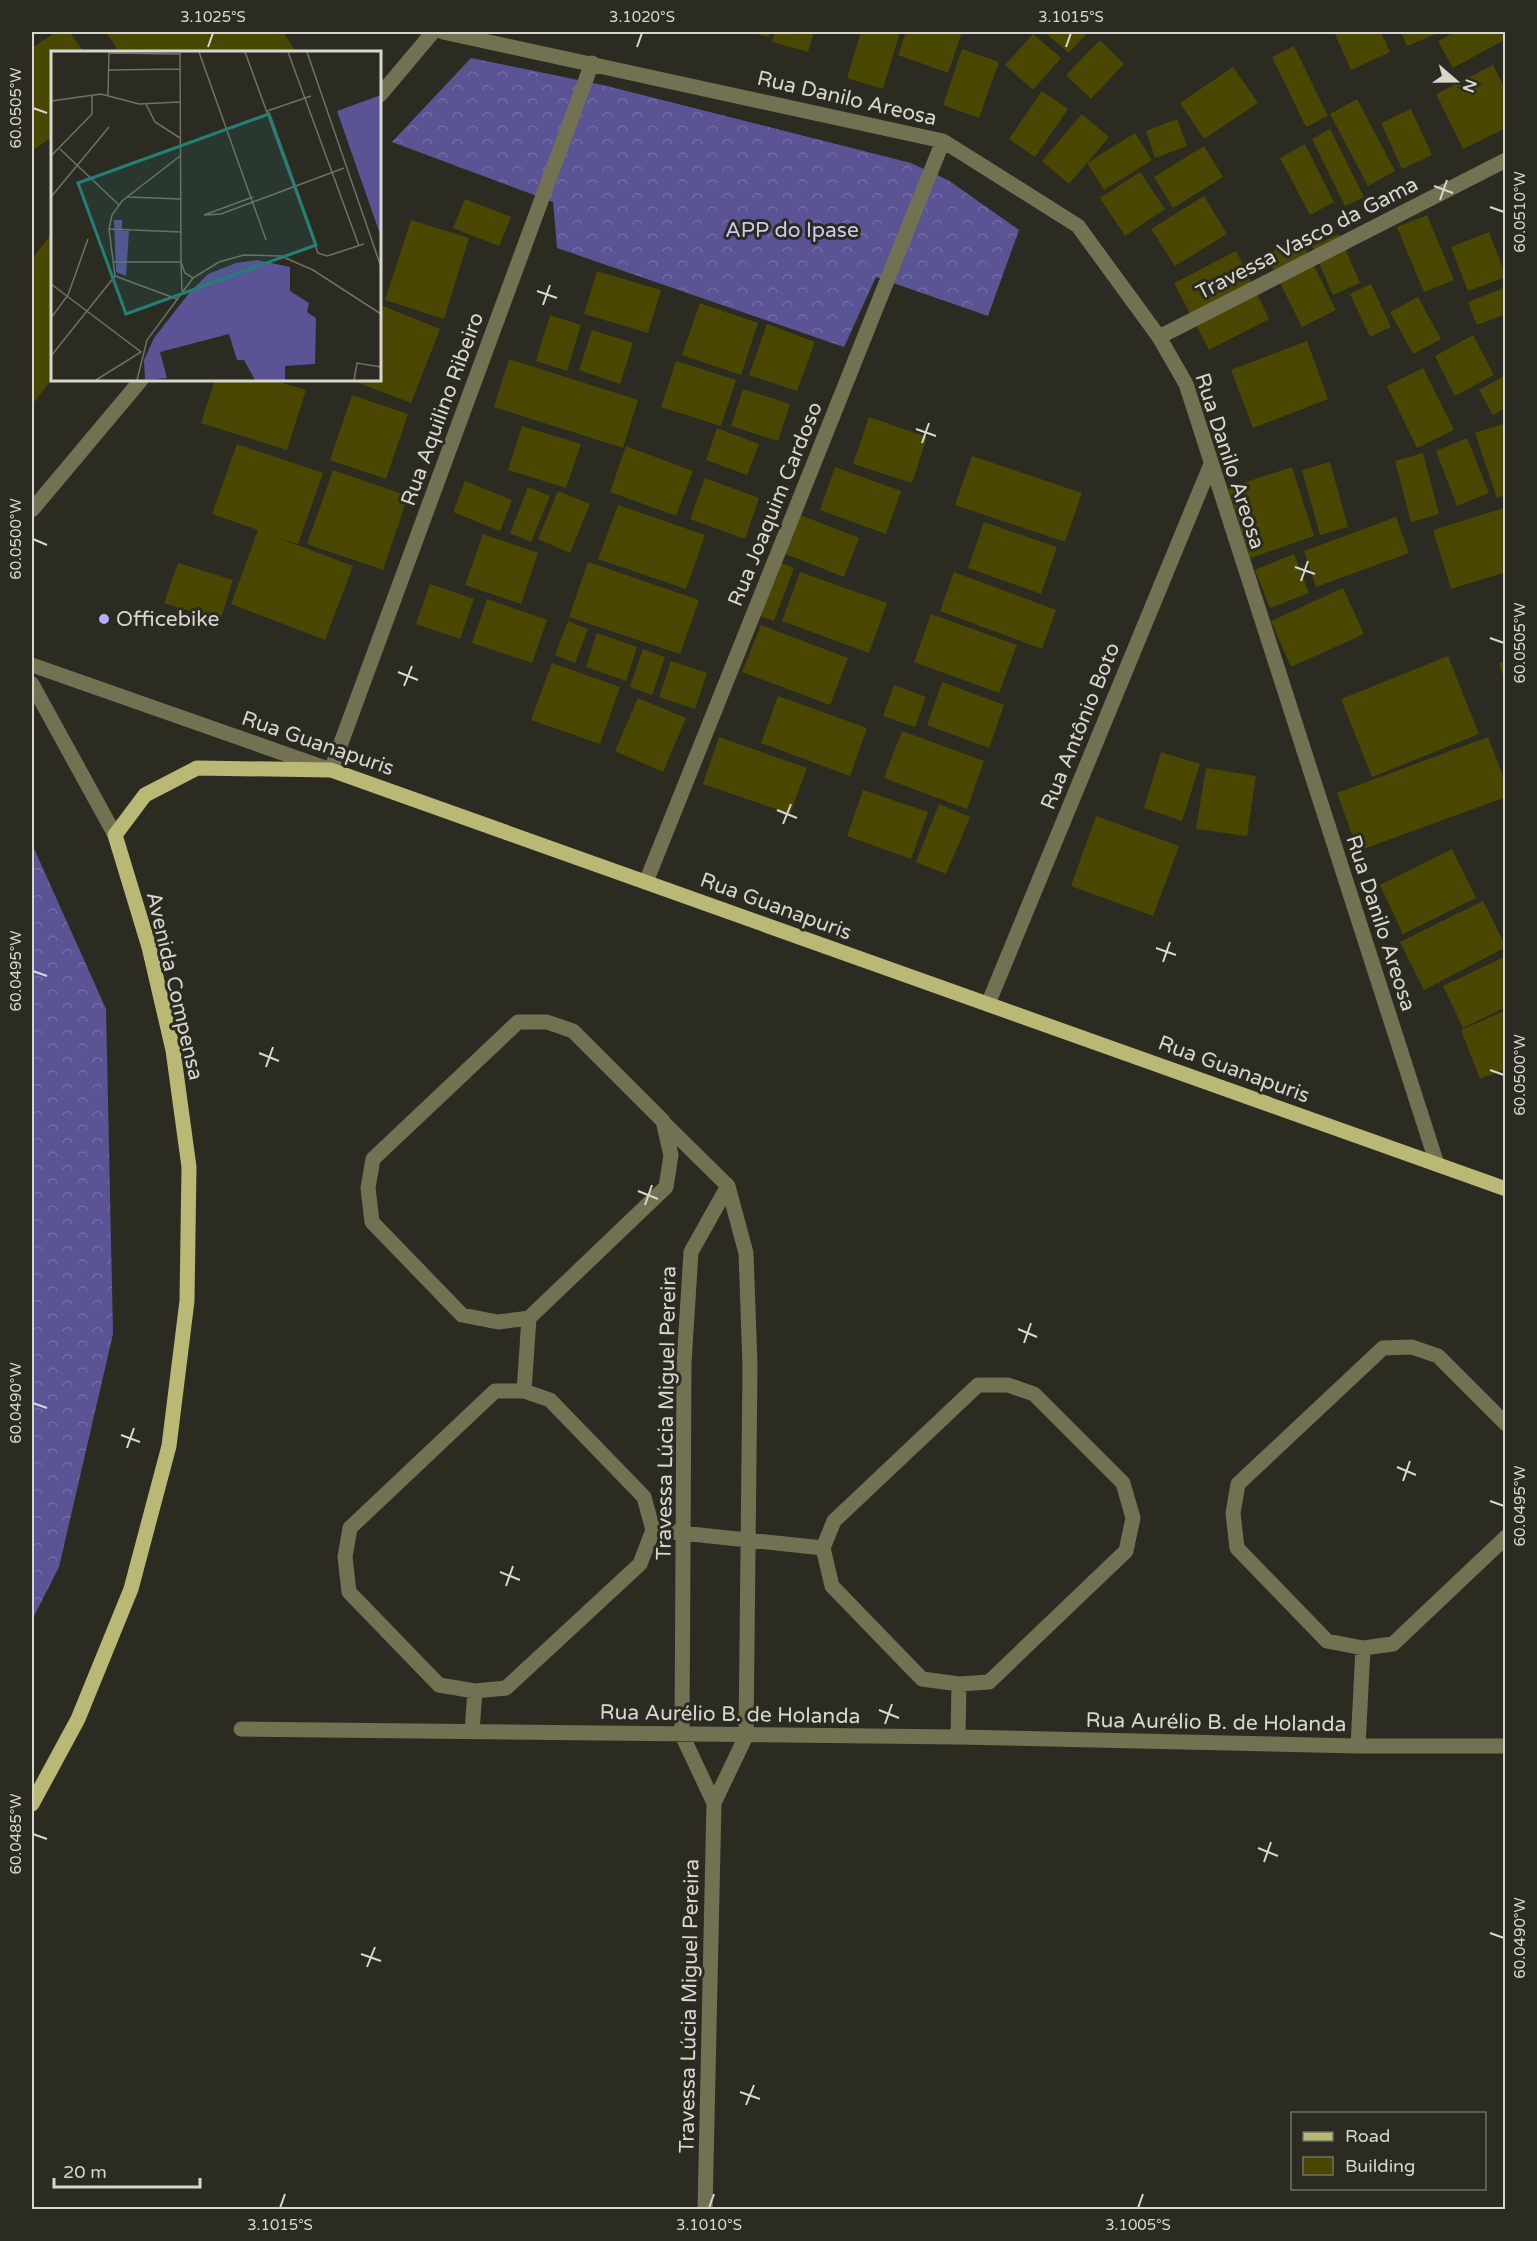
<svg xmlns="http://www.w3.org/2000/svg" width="1537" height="2241" viewBox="0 0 1537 2241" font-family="'Varela Round',sans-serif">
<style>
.forest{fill:url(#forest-crowns)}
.building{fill:#4a4702}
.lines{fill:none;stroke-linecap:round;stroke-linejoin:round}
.minor{stroke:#727152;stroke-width:15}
.major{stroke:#b9b875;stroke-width:15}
.ticks{fill:none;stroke:#d7d7d0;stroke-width:2}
.poi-dot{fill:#b2adf9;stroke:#2b2b21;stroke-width:2}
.labels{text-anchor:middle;stroke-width:6;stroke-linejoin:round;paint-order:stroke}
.street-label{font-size:21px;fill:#d7d7d0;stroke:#2b2b21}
.park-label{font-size:21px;fill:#cbcaf0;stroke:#2b2b21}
.poi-label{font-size:21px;fill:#d7d7d0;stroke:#2b2b21;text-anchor:start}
.inset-road{fill:none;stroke:#707067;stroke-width:1.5}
.view{fill:#238078;fill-opacity:0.15;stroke:#238078;stroke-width:3}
.inset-edge{fill:none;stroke:#d7d7d0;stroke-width:3}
.neatline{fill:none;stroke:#d7d7d0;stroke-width:2}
.ticks-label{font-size:15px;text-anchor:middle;fill:#d7d7d0}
</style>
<defs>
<pattern id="forest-crowns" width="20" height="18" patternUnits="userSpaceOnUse" patternTransform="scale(1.5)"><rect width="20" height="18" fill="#5a5495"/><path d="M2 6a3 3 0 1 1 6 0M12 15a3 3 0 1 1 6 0" fill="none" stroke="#716ca3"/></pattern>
</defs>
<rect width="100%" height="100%" fill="#2b2b21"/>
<path class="forest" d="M 471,58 L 607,86 L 911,163 L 948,180 L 1019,230 L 988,316 L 876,277 L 844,347 L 557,248 L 553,202 L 392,142 Z
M 32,844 L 106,1009 L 113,1334 L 59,1567 L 32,1620 Z"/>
<path class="building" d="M 56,32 L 70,32 L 84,52 L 52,52 L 52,137 L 32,151 L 32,48 Z
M 106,32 L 283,32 L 296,52 L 119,52 Z
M 750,32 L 771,32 L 769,37 Z
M 775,32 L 814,32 L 808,52 L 772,42 Z
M 861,32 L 900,32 L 883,89 L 847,78 Z
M 906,32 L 962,32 L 948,73 L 898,55 Z
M 1044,32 L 1088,32 L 1069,53 Z
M 1334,32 L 1381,32 L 1390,52 L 1351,70 Z
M 1401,32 L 1441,32 L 1407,46 Z
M 1455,32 L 1503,32 L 1506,39 L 1453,68 L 1438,41 Z
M 1033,34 L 1061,58 L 1033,90 L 1005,65 Z
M 1100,40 L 1124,64 L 1091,99 L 1066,75 Z
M 1294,46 L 1328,116 L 1306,127 L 1272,57 Z
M 962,49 L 999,62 L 979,118 L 943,105 Z
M 1493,65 L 1506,91 L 1506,128 L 1463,149 L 1436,94 Z
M 1233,67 L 1258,103 L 1204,139 L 1180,103 Z
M 1042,91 L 1068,109 L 1035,157 L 1009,139 Z
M 1357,99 L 1395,171 L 1368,186 L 1330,114 Z
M 1411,109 L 1432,155 L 1402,169 L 1381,123 Z
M 1082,114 L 1109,137 L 1069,184 L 1042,161 Z
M 1177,119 L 1187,146 L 1155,158 L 1146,131 Z
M 1330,129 L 1364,197 L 1345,206 L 1312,139 Z
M 1135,133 L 1152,160 L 1104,190 L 1087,163 Z
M 1305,144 L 1334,202 L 1310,215 L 1280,158 Z
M 1204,146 L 1223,177 L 1173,208 L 1154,177 Z
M 1140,172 L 1165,209 L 1125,236 L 1100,198 Z
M 1204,196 L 1227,234 L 1175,266 L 1151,229 Z
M 465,199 L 511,217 L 499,246 L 453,228 Z
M 1427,215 L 1454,280 L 1424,292 L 1397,227 Z
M 411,220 L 469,238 L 444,319 L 385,300 Z
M 1489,232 L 1506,277 L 1468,291 L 1451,247 Z
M 52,233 L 52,379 L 32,405 L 32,259 Z
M 1339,234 L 1360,283 L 1333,295 L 1312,246 Z
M 1300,238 L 1336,310 L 1302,327 L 1266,255 Z
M 1236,251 L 1269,319 L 1209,350 L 1174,283 Z
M 597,271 L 661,290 L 648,333 L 584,314 Z
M 1371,284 L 1391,327 L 1370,337 L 1350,294 Z
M 1506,287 L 1506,314 L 1477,325 L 1468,302 Z
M 1418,297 L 1441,339 L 1413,354 L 1390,312 Z
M 700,303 L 758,323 L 741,375 L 682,355 Z
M 383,306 L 440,329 L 411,403 L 351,380 L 380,380 L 380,315 Z
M 550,315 L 581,325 L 567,371 L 536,361 Z
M 767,324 L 815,342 L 797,391 L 749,375 Z
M 592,330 L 633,343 L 620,384 L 579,370 Z
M 1473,335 L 1494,375 L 1455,396 L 1435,356 Z
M 1307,341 L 1328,399 L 1253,428 L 1231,370 Z
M 509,359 L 638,400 L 623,448 L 494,407 Z
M 676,361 L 736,380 L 721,426 L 661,407 Z
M 1423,368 L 1454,430 L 1417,448 L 1387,386 Z
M 1506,375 L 1506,408 L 1493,415 L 1479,390 Z
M 215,380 L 273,380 L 306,390 L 287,450 L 201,423 Z
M 743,389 L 790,404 L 778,441 L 731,426 Z
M 352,395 L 408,414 L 386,479 L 330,460 Z
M 869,417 L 927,437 L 912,483 L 853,464 Z
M 1503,424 L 1506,432 L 1506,495 L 1497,498 L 1475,433 Z
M 522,426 L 581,444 L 566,488 L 508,470 Z
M 717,428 L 759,444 L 747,475 L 706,460 Z
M 1467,438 L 1489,493 L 1457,506 L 1436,451 Z
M 237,444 L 323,473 L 298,544 L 276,537 L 353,566 L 325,640 L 231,604 L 258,530 L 212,514 Z
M 626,446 L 693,471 L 676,516 L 610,492 Z
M 1423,453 L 1439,514 L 1411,522 L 1395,461 Z
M 972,456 L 1082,493 L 1065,542 L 955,505 Z
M 1330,462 L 1348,527 L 1320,535 L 1302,470 Z
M 835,467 L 901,491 L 886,534 L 820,510 Z
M 1292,467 L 1314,536 L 1250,558 L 1228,488 Z
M 333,470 L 408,496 L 383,570 L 307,544 Z
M 705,478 L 759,498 L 745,539 L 690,519 Z
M 465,481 L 512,500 L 500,531 L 453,512 Z
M 528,487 L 550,496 L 531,542 L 510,533 Z
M 558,491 L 590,504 L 570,553 L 538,539 Z
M 618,505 L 705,535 L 686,589 L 598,559 Z
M 1504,508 L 1506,572 L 1451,589 L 1433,530 Z
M 798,514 L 859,538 L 844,577 L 783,553 Z
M 1396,517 L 1409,553 L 1316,587 L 1304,551 Z
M 984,522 L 1057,547 L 1041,594 L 968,568 Z
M 483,534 L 538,553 L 521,604 L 465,585 Z
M 1294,554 L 1309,593 L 1270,608 L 1255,570 Z
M 588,562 L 699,600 L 680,654 L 569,617 Z
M 779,562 L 794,568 L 774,621 L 758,615 Z
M 178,563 L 233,580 L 220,621 L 164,603 Z
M 800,572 L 887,603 L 869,653 L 782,621 Z
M 954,572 L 1056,610 L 1042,649 L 940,611 Z
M 430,584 L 474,599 L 460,639 L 416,624 Z
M 1343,588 L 1364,634 L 1291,667 L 1271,621 Z
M 487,599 L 547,620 L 532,663 L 472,643 Z
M 931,614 L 1017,645 L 999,693 L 914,662 Z
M 568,621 L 588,629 L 575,663 L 555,655 Z
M 761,625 L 848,658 L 830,705 L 742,672 Z
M 597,633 L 637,647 L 626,681 L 586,667 Z
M 643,649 L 665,657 L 652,695 L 630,687 Z
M 1448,656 L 1479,734 L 1372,777 L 1341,699 Z
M 671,661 L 707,673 L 695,709 L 659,697 Z
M 1506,661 L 1506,681 L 1505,682 L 1499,663 Z
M 552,663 L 620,687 L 600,744 L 531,720 Z
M 942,682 L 1004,705 L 989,748 L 927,725 Z
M 894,685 L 926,697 L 915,727 L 883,716 Z
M 778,696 L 867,728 L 850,776 L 761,743 Z
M 638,698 L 686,718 L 663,772 L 615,751 Z
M 902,731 L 984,761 L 967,809 L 884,778 Z
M 719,737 L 807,768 L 790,814 L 703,784 Z
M 1488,737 L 1506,784 L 1506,797 L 1358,851 L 1337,793 Z
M 1161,752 L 1200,764 L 1182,821 L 1144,808 Z
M 1206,768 L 1256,776 L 1247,836 L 1196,829 Z
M 863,790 L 928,812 L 911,859 L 847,836 Z
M 939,804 L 970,817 L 946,874 L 916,862 Z
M 1096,816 L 1179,846 L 1153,916 L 1071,886 Z
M 1452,849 L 1476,898 L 1403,934 L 1380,885 Z
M 1483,901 L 1506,947 L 1424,990 L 1400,942 Z
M 1506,956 L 1506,1007 L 1463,1028 L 1443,986 Z
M 1504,1011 L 1506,1069 L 1480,1079 L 1461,1030 Z"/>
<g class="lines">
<path class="minor" d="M 443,32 L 943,141 L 1078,226 L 1159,337 L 1186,384 L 1437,1164
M 380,95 L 433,32
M 1159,337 L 1506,160
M 32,510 L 141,380
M 32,665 L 331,770 L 592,63
M 32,684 L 115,835
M 646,882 L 943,141
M 988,1004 L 1211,464
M 518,1022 L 547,1022 L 573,1031 L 663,1121 L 671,1155 L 666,1187 L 529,1318 L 498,1322 L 462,1315 L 372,1222 L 368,1188 L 373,1159 Z
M 664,1123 L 728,1186
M 978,1385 L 1008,1385 L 1034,1394 L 1123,1483 L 1133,1518 L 1126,1551 L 989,1682 L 959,1684 L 922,1679 L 832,1586 L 823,1548 L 834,1521 Z
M 495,1391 L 524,1391 L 550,1400 L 644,1497 L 653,1530 L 640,1564 L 506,1688 L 475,1691 L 439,1685 L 349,1592 L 345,1557 L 350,1528 Z
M 524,1391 L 529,1318
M 1506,1424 L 1438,1356 L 1412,1347 L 1383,1348 L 1238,1484 L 1233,1513 L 1237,1548 L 1327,1641 L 1363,1648 L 1393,1644 L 1506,1537
M 653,1530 L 823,1548
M 241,1729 L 958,1737 L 1358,1746 L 1506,1746
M 472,1731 L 475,1691
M 958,1737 L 959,1684
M 1358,1746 L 1363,1648
M 714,1803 L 746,1736 L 750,1365 L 746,1253 L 728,1186
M 705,2210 L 714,1803 L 682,1735 L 684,1363 L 691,1252 L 728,1186"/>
<path class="major" d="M 32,1804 L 78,1719 L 131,1589 L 169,1446 L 187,1301 L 189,1167 L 173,1050 L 149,947 L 115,835 L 145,795 L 197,768 L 331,770 L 1506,1189"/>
</g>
<path class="ticks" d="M 208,47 L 213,33M 637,47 L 642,33M 1066,47 L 1071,33M 33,108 L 47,113M 1434,186 L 1453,193M 1440,200 L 1447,180M 1490,207 L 1504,212M 537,291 L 557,298M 543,305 L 550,285M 916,429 L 936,436M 922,443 L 929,423M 33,539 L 47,545M 1295,567 L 1315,574M 1301,581 L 1308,561M 1490,638 L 1504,643M 398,672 L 418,680M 404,686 L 412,666M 777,810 L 797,818M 783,824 L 791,804M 1156,948 L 1176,955M 1163,962 L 1170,942M 33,971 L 47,976M 259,1053 L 279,1061M 266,1067 L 273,1047M 1490,1070 L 1504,1075M 638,1191 L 658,1199M 645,1205 L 652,1185M 1018,1329 L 1037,1337M 1024,1343 L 1031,1323M 33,1403 L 47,1408M 121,1435 L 140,1442M 127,1448 L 134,1428M 1397,1467 L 1416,1475M 1403,1481 L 1410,1461M 1490,1501 L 1504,1506M 500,1572 L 520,1580M 506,1586 L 513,1566M 879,1710 L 899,1718M 885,1724 L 892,1704M 33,1834 L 47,1839M 1258,1848 L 1278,1856M 1264,1862 L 1271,1842M 1490,1933 L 1504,1938M 361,1954 L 381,1961M 367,1967 L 375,1947M 740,2092 L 760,2099M 746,2105 L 754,2085M 280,2208 L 285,2194M 709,2208 L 714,2194M 1138,2208 L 1143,2194"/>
<circle class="poi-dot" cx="104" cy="619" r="6"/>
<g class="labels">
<g class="street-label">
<text transform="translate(847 98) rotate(13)" y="7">Rua Danilo Areosa</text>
<text transform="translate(1307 238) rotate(-27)" y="7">Travessa Vasco da Gama</text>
<text transform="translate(442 409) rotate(-70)" y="7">Rua Aquilino Ribeiro</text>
<text transform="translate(1230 461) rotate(72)" y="7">Rua Danilo Areosa</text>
<text transform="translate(775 504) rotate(-68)" y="7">Rua Joaquim Cardoso</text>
<text transform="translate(1080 726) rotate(-68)" y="7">Rua Antônio Boto</text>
<text transform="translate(318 743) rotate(19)" y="7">Rua Guanapuris</text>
<text transform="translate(776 906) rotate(20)" y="7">Rua Guanapuris</text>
<text transform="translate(1381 923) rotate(72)" y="7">Rua Danilo Areosa</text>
<text transform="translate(175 986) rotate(77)" y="7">Avenida Compensa</text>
<text transform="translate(1234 1069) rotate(20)" y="7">Rua Guanapuris</text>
<text transform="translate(666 1413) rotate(-89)" y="7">Travessa Lúcia Miguel Pereira</text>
<text transform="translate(730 1714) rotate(1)" y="7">Rua Aurélio B. de Holanda</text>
<text transform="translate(1216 1722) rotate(1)" y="7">Rua Aurélio B. de Holanda</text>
<text transform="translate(689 2006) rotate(-89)" y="7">Travessa Lúcia Miguel Pereira</text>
</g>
<g class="park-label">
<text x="792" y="237">APP do Ipase</text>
</g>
<g class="poi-label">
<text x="116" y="626">Officebike</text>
</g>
</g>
<g transform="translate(51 51)">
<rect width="330" height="330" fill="#2b2b21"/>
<path d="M 330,44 L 330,186 L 286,60 ZM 63,169 L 71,169 L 71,180 L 78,180 L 75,225 L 65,221 ZM 206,209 L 239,216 L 239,240 L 258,252 L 256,261 L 265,267 L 264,313 L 234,315 L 234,329 L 204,329 L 193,309 L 186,309 L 178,283 L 109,301 L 116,327 L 94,329 L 93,309 L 103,287 L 139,241 L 157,223 L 185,212 Z" fill="#5a5495"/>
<path class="inset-road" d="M 129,1 L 130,211 L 134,222 L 142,227 L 168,211 L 193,204 L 230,205 L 262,219 L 330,263M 148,1 L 215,189M 194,1 L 267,202 L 276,205 L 313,193M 237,1 L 308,195M 256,1 L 330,216M 58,2 L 129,3M 58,19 L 129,18M 57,44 L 58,1M 0,50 L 50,43 L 88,53 L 129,51M 95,53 L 104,71 L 129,87M 216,60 L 260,45M 9,98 L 68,154M 0,105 L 41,63 L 41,44M 0,146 L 58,76M 77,146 L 130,148M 153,164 L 170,163 L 293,117M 153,164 L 202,146M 58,178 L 130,181M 62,211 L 130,211 L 131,240M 64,225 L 126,248M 0,233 L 90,301 L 45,329M 0,267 L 17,244 L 37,188M 0,305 L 64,225 L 58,178 L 61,164 L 71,150 L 129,105M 86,329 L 96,289 L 142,227M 303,329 L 306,312 L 330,316"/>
<path class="view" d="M 218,63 L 265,194 L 75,263 L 27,132 Z"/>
<rect width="330" height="330" class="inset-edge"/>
</g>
<rect width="1537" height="2241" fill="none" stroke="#2b2b21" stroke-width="66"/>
<rect x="1291" y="2112" width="195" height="78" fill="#2b2b21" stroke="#707067" stroke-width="1.5"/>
<rect x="1303" y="2132" width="30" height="9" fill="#b9b875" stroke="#707067" stroke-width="1.5"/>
<text x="1345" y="2142" font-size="18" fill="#d7d7d0">Road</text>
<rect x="1303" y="2157" width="30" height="18" fill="#4a4702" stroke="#707067" stroke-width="1.5"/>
<text x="1345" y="2172" font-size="18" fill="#d7d7d0">Building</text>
<g transform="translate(1456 81) rotate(110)" stroke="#2b2b21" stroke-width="4.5" paint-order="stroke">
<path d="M0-4.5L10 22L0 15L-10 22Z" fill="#d7d7d0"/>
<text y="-9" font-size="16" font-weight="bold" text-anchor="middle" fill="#d7d7d0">N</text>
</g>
<path d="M54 2178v9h146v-9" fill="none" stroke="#d7d7d0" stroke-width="3"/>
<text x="63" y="2178" font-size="18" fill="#d7d7d0" stroke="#2b2b21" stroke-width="4.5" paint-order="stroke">20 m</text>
<rect x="33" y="33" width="1471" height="2175" class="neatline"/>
<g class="ticks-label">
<text x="213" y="22">3.1025°S</text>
<text x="642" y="22">3.1020°S</text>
<text x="1071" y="22">3.1015°S</text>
<text transform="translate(16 108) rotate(-90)" y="5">60.0505°W</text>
<text transform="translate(1520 212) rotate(-90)" y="5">60.0510°W</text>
<text transform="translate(16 539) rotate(-90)" y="5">60.0500°W</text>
<text transform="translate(1520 643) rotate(-90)" y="5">60.0505°W</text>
<text transform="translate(16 971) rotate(-90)" y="5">60.0495°W</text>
<text transform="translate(1520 1075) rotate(-90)" y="5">60.0500°W</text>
<text transform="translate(16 1403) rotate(-90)" y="5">60.0490°W</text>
<text transform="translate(1520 1506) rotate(-90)" y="5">60.0495°W</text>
<text transform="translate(16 1834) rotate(-90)" y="5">60.0485°W</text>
<text transform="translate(1520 1938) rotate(-90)" y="5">60.0490°W</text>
<text x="280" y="2230">3.1015°S</text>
<text x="709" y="2230">3.1010°S</text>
<text x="1138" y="2230">3.1005°S</text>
</g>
</svg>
